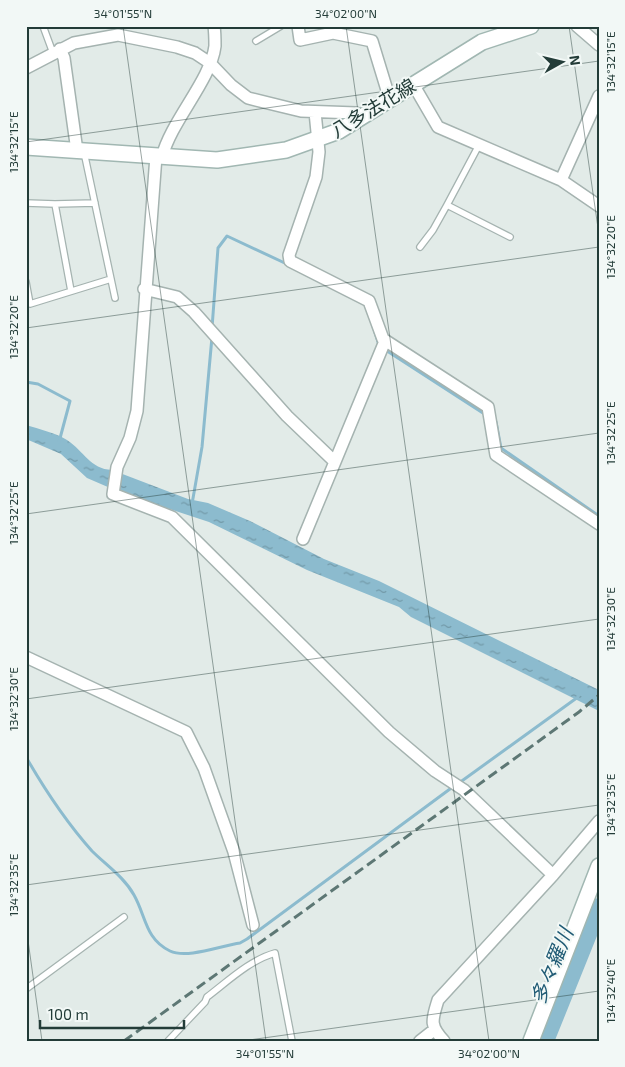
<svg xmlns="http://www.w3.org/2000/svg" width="625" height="1067" viewBox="0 0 625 1067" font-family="'Exo 2','Noto Sans JP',sans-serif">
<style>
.water{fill:url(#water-ripples)}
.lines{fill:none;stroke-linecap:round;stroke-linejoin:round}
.stream{stroke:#8cbbce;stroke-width:3}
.river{stroke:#8cbbce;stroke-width:18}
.service-casing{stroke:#a5b3b0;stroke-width:8}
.minor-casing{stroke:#a5b3b0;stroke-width:14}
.secondary-casing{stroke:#a1b7b2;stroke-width:18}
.service{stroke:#fff;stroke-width:5.5}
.minor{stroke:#fff;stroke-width:11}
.secondary{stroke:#fff;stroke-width:15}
.rail{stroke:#5d7774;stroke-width:3;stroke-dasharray:10 5;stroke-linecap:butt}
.ticks{fill:none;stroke:#233c38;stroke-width:1;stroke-opacity:0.45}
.labels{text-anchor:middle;stroke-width:4;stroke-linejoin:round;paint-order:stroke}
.street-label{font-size:19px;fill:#233c38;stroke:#f2f8f6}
.water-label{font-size:20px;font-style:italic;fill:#205b75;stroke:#f2f8f6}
.neatline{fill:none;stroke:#233c38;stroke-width:2}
.ticks-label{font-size:12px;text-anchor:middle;fill:#233c38}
</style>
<defs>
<pattern id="water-ripples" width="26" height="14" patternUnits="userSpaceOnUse" patternTransform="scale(1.25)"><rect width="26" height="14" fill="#8cbbce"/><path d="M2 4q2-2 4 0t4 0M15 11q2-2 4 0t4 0" fill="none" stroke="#7299a8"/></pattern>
</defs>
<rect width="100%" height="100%" fill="#e2ebe8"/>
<path class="water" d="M 26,425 C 39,429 56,433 67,440 C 84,451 90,469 112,470 L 188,499 L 208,503 L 250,521 L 324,559 L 379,581 L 599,690 L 599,711 L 411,617 L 399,607 L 307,570 L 209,522 L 124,494 L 87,478 L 61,454 L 26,439 Z"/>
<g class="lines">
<path class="stream" d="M 373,326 L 379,345
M 212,328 L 218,248 L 227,236 L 289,265
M 384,349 L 486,415
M 26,382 L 38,384 L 70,401 L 59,442
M 493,420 L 496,422 L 501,448 L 599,516
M 192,504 L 202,447 L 212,337
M 26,757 C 45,790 67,823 92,851 C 106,865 124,877 134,895 C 146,916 145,939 170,951 C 187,959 220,946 240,943 L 247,939 L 454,786
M 459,783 L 578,697"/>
<path class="river" d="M 545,1041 L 599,907"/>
<g class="service-casing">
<path id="service" d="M 43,26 L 53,53
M 256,41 L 281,26
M 479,145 L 447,205 L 510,237
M 84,152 L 115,298
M 26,203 L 55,204 L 71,291
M 55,204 L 95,203
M 420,247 L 433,230 L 447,205
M 26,282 L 30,304 L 111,279
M 26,989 L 124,917
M 168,1041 L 205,1002 L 207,997 C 228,981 250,960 275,953 L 292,1041"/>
</g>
<g class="minor-casing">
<path id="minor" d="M 298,26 L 300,40 L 333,33 L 372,41 L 390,100
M 577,26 L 599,45
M 60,49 L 64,58 L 77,151
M 26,68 L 74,43 L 118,35 L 177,47 L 195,53 L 210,63 L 231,85 L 248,98 L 301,111 L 356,113 L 363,117
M 413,84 L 438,127 L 561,180 L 599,206
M 315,112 L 319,152 L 316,177 L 289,255 L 290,261 L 369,301 L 383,339 L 488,407 L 496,455 L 599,524
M 156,156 L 137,411 L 130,438 L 117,467 L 113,494 L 172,517 L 389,732 L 435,771 L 464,790 L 553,875
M 162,157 C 171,121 211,80 215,46 C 215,39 215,33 214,26
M 561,180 L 599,96
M 144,289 L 177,297 L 194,312 L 287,416 L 334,461
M 303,539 L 385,341
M 26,657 L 186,732 L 204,768 L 234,852 L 253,925
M 420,1041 L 434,1030
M 444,1041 C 429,1025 432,1020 438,1000 L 553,875 L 599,821"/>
</g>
<g class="secondary-casing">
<path id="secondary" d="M 26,147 L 217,160 L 286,150 L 339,131 L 482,42 L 531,26
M 531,1041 L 599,866"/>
</g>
<use href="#service" class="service"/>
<use href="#minor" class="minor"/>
<use href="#secondary" class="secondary"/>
<path class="rail" d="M 124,1041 L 579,712 L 599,695"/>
</g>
<path class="ticks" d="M 123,26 L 266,1041M 346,26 L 489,1041M 569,26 L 599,235M 26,142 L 599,61M 26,328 L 599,247M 26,514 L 599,433M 26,699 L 599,619M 26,885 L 599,805M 26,926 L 42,1041M 242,1041 L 599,991"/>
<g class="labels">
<g class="street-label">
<text transform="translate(373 108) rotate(-31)" y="7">八多法花線</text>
</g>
<g class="water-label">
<text transform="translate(552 966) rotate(-68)" y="7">多々羅川</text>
</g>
</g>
<rect width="625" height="1067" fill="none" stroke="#f2f8f6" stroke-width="55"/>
<g transform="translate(562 62) rotate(82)" stroke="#f2f8f6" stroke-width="4" paint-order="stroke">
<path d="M0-4L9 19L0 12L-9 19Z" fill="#233c38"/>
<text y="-8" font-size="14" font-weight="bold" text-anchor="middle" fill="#233c38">N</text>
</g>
<path d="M40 1020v8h144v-8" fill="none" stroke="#233c38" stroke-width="2.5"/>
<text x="48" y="1020" font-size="15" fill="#233c38" stroke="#f2f8f6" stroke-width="4" paint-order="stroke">100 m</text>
<rect x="28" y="28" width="570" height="1012" class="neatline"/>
<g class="ticks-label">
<text x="123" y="18">34°01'55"N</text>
<text x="346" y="18">34°02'00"N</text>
<text transform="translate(611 62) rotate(-90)" y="4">134°32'15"E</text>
<text transform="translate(14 142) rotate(-90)" y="4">134°32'15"E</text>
<text transform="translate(611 247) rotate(-90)" y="4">134°32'20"E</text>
<text transform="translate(14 327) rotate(-90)" y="4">134°32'20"E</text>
<text transform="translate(611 433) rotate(-90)" y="4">134°32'25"E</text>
<text transform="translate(14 513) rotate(-90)" y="4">134°32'25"E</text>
<text transform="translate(611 619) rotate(-90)" y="4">134°32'30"E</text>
<text transform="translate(14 699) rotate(-90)" y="4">134°32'30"E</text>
<text transform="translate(611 805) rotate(-90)" y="4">134°32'35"E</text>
<text transform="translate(14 885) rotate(-90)" y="4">134°32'35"E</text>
<text transform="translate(611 991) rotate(-90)" y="4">134°32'40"E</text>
<text x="265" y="1058">34°01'55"N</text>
<text x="489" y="1058">34°02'00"N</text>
</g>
</svg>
